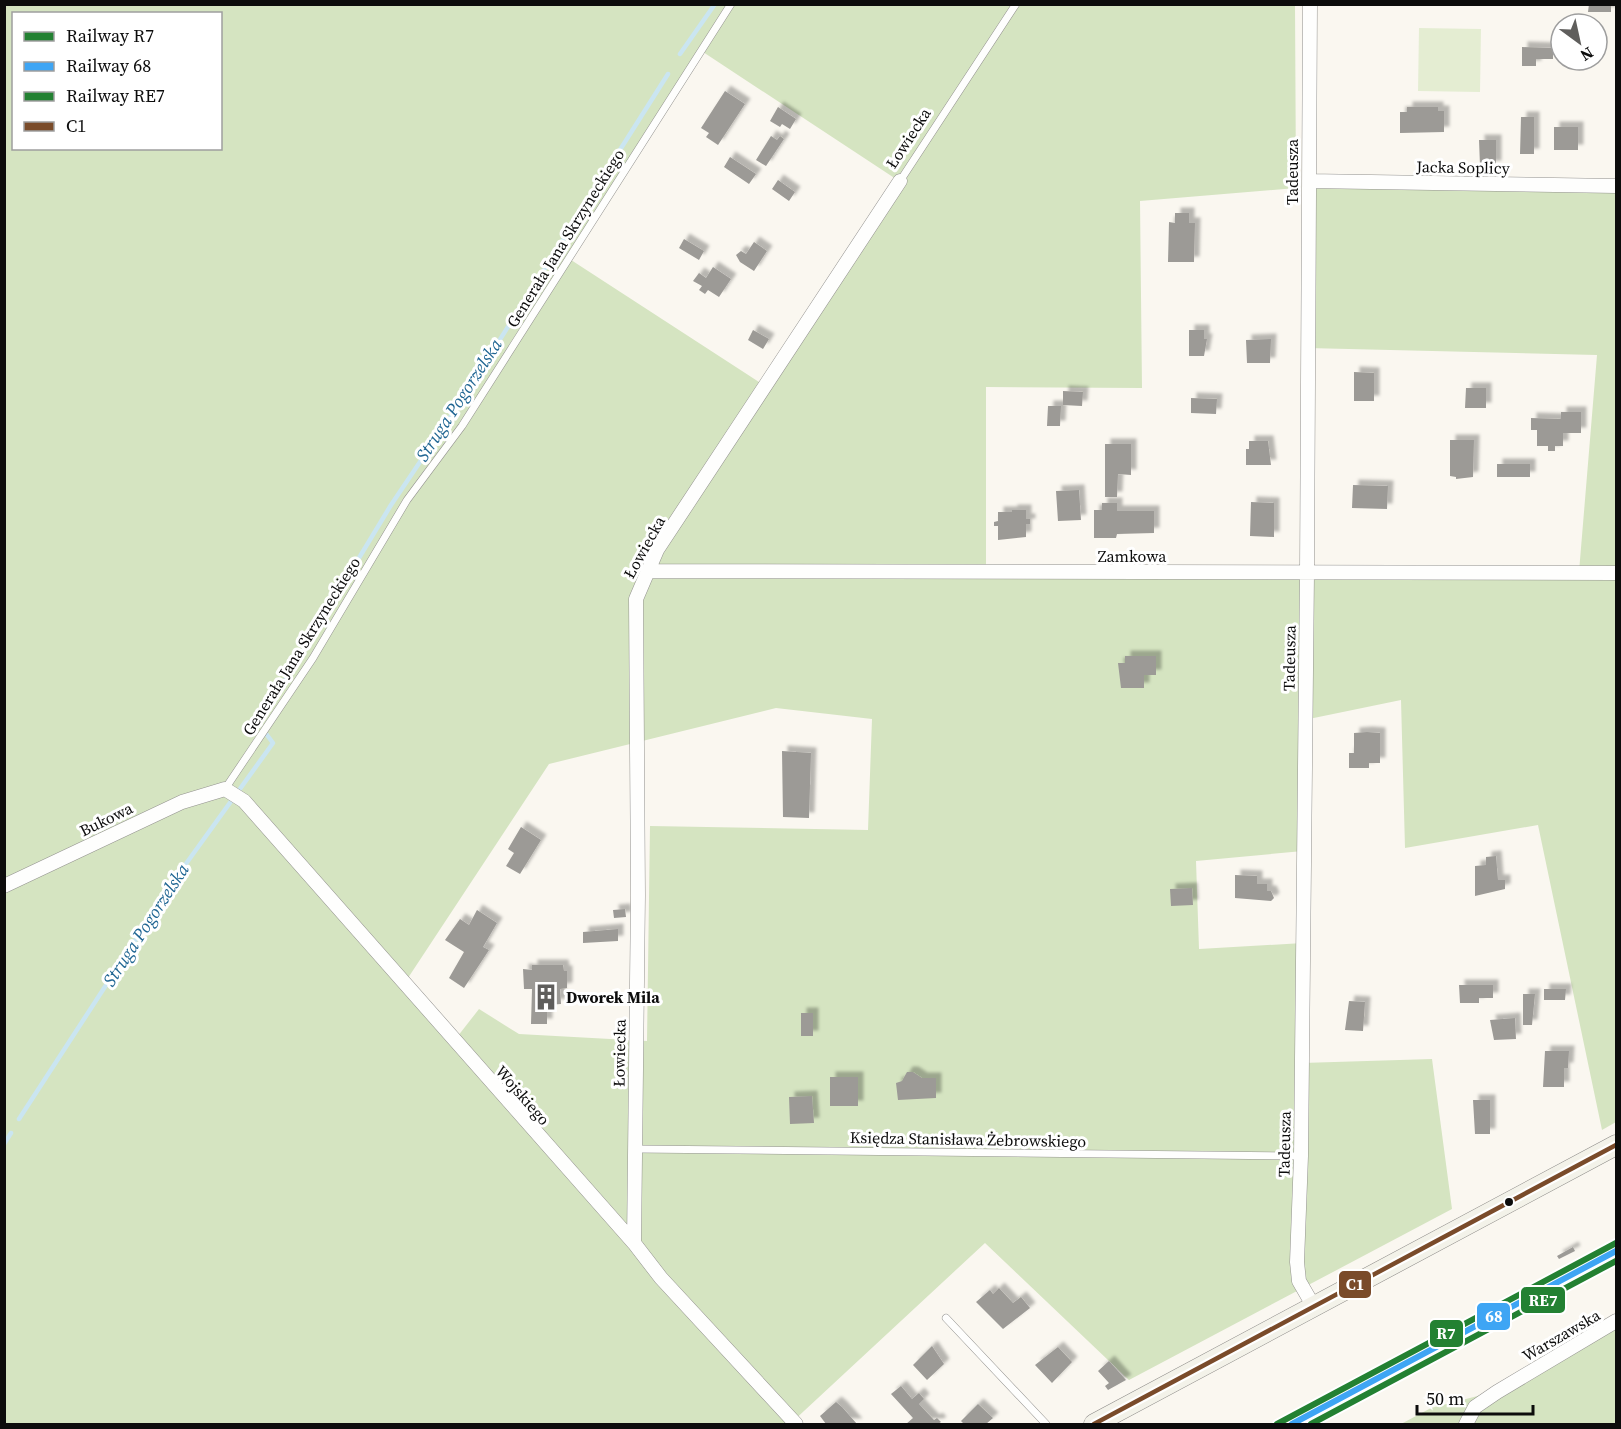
<svg xmlns="http://www.w3.org/2000/svg" width="1621" height="1429" viewBox="0 0 1621 1429" font-family="'Source Serif 4',serif">
<style>
.green{fill:#e4edd2}
.forest{fill:#d5e4c1;fill-rule:evenodd}
.lines{fill:none;stroke-linecap:round;stroke-linejoin:round}
.stream{stroke:#cae5f1;stroke-width:4.5}
.building{fill:#9c9a96;filter:url(#shadow)}
.lane-casing{stroke:#93928f;stroke-width:8}
.street-casing{stroke:#93928f;stroke-width:15}
.secondary-casing{stroke:#8a8885;stroke-width:21}
.lane{stroke:#fefefd;stroke-width:7}
.street{stroke:#fefefd;stroke-width:14}
.secondary{stroke:#f3f2e9;stroke-width:20}
.bus-1-casing{stroke:#fff;stroke-width:9}
.bus-1{stroke:#7a4b2a;stroke-width:4.5}
.rail-1-casing{stroke:#fff;stroke-width:10}
.rail-2-casing{stroke:#fff;stroke-width:10}
.rail-3-casing{stroke:#fff;stroke-width:10}
.rail-1{stroke:#238132;stroke-width:6}
.rail-2{stroke:#3ea5f4;stroke-width:6}
.rail-3{stroke:#238132;stroke-width:6}
.bus-dot{fill:#0c0c0c;stroke:#fff;stroke-width:2}
.labels{text-anchor:middle;stroke-width:6;stroke-linejoin:round;paint-order:stroke}
.street-label{font-size:16px;fill:#0c0c0c;stroke:#fff}
.poi-label{font-size:16px;font-weight:bold;fill:#0c0c0c;stroke:#fff;text-anchor:start}
.water-label{font-size:18px;font-style:italic;fill:#206693;stroke:#fff}
.line-badge{stroke:#fff;stroke-width:2}
.badge-label{font-size:16px;text-anchor:middle;font-weight:bold;fill:#fff}
</style>
<defs>
<filter id="shadow"><feDropShadow dx="5.5" dy="-5.5" stdDeviation="1.5" flood-color="#0004"/></filter>
</defs>
<rect width="100%" height="100%" fill="#faf7f0"/>
<path class="green" d="M 1419,28 L 1481,29 L 1480,92 L 1418,91 Z"/>
<path class="forest" d="M 5,5 L 1295,5 L 1296,188 L 1140,201 L 1142,388 L 986,387 L 986,571 L 1579,572 L 1597,355 L 1307,348 L 1309,181 L 1616,188 L 1616,1122 L 1602,1130 L 1538,825 L 1405,848 L 1401,700 L 1304,720 L 1303,851 L 1196,861 L 1199,949 L 1303,943 L 1302,1063 L 1432,1059 L 1452,1209 L 1129,1380 L 985,1243 L 790,1424 L 5,1424 ZM 14,14 L 220,14 L 220,148 L 14,148 ZM 700,50 L 899,181 L 765,386 L 568,258 ZM 776,708 L 872,719 L 868,830 L 650,826 L 647,1041 L 519,1034 L 479,1009 L 454,1041 L 404,984 L 549,764 Z
M 1616,1322 L 1616,1424 L 1401,1424 L 1431,1408 L 1497,1391 Z"/>
<g class="lines">
<path class="stream" d="M 680,54 L 715,4
M 256,727 L 255,721 L 281,687 L 391,505 L 461,401 L 668,74
M 19,1119 L 175,879 L 273,743 L 267,735
M 4,1144 L 11,1133"/>
</g>
<path class="building" d="M 1589,4 L 1611,4 L 1611,12 L 1588,12 Z
M 1522,47 L 1553,48 L 1553,59 L 1536,59 L 1536,66 L 1522,66 Z
M 725,91 L 745,104 L 718,145 L 706,137 L 709,133 L 701,128 Z
M 778,107 L 796,119 L 790,129 L 782,124 L 780,127 L 770,121 Z
M 1407,107 L 1438,107 L 1438,111 L 1444,111 L 1444,132 L 1400,133 L 1400,112 L 1407,112 Z
M 1521,117 L 1534,117 L 1534,154 L 1520,154 Z
M 1554,127 L 1578,127 L 1578,150 L 1554,150 Z
M 771,136 L 777,140 L 780,136 L 784,139 L 766,166 L 756,160 Z
M 1479,140 L 1496,140 L 1496,166 L 1480,166 Z
M 730,157 L 756,174 L 749,184 L 724,167 Z
M 778,180 L 795,192 L 789,201 L 772,189 Z
M 1175,213 L 1189,213 L 1189,223 L 1195,223 L 1194,262 L 1168,262 L 1169,222 L 1175,223 Z
M 684,239 L 704,251 L 699,260 L 679,248 Z
M 754,242 L 767,251 L 754,271 L 740,262 L 736,255 L 741,251 L 746,254 Z
M 713,267 L 731,279 L 719,297 L 708,290 L 705,294 L 699,290 L 702,286 L 693,281 L 699,273 L 706,278 Z
M 753,330 L 769,339 L 763,349 L 748,340 Z
M 1189,330 L 1204,330 L 1204,339 L 1207,339 L 1204,356 L 1189,356 Z
M 1271,339 L 1270,363 L 1247,363 L 1246,340 Z
M 1354,372 L 1374,373 L 1374,401 L 1354,401 Z
M 1466,388 L 1486,388 L 1486,408 L 1465,408 Z
M 1063,391 L 1083,392 L 1082,406 L 1063,405 Z
M 1191,398 L 1217,399 L 1216,414 L 1191,413 Z
M 1048,406 L 1061,406 L 1060,426 L 1047,426 Z
M 1561,412 L 1581,412 L 1581,433 L 1563,433 L 1563,446 L 1555,446 L 1555,451 L 1548,451 L 1548,446 L 1537,446 L 1537,430 L 1531,430 L 1531,418 L 1561,419 Z
M 1450,440 L 1474,440 L 1473,477 L 1456,479 L 1456,477 L 1450,476 Z
M 1249,441 L 1268,441 L 1271,465 L 1246,465 L 1246,449 L 1249,449 Z
M 1105,444 L 1131,444 L 1131,475 L 1118,474 L 1117,497 L 1105,497 Z
M 1497,464 L 1530,464 L 1530,477 L 1497,477 Z
M 1353,485 L 1388,486 L 1387,509 L 1352,508 Z
M 1079,490 L 1081,520 L 1058,521 L 1056,491 Z
M 1251,502 L 1274,503 L 1274,537 L 1250,536 Z
M 1102,503 L 1117,503 L 1117,511 L 1154,511 L 1154,533 L 1117,534 L 1116,538 L 1094,538 L 1094,510 L 1102,510 Z
M 1012,510 L 1026,510 L 1026,519 L 1030,519 L 1030,524 L 1026,524 L 1026,537 L 998,540 L 998,526 L 994,526 L 994,522 L 998,521 L 998,512 L 1012,512 Z
M 1125,656 L 1156,656 L 1156,675 L 1144,675 L 1144,688 L 1121,688 L 1118,663 L 1125,663 Z
M 1367,732 L 1380,733 L 1380,763 L 1369,763 L 1369,768 L 1349,768 L 1349,753 L 1354,753 L 1354,733 Z
M 782,751 L 811,753 L 809,818 L 783,817 Z
M 521,827 L 541,840 L 520,874 L 506,866 L 514,853 L 508,849 Z
M 1496,856 L 1498,880 L 1505,880 L 1505,889 L 1475,896 L 1475,866 L 1486,865 L 1486,857 Z
M 1235,875 L 1257,876 L 1257,884 L 1267,884 L 1267,891 L 1271,891 L 1274,898 L 1271,901 L 1235,898 Z
M 1192,888 L 1193,905 L 1171,906 L 1170,889 Z
M 625,909 L 626,917 L 614,918 L 613,910 Z
M 477,910 L 497,923 L 483,947 L 489,950 L 464,988 L 449,978 L 464,952 L 445,940 L 460,919 L 469,925 Z
M 618,929 L 618,941 L 583,943 L 583,932 Z
M 532,965 L 563,965 L 564,971 L 567,971 L 567,988 L 560,989 L 561,1004 L 547,1005 L 547,1024 L 531,1024 L 532,989 L 524,989 L 523,969 L 532,970 Z
M 1459,985 L 1493,985 L 1493,998 L 1479,998 L 1479,1003 L 1460,1003 Z
M 1544,989 L 1566,989 L 1565,1000 L 1544,1000 Z
M 1523,994 L 1535,994 L 1532,1025 L 1523,1025 Z
M 1349,1001 L 1365,1002 L 1363,1031 L 1345,1030 Z
M 801,1013 L 813,1013 L 813,1036 L 801,1036 Z
M 1515,1018 L 1516,1039 L 1494,1040 L 1490,1020 Z
M 1545,1051 L 1569,1051 L 1568,1068 L 1564,1068 L 1564,1087 L 1543,1087 Z
M 907,1072 L 913,1072 L 922,1078 L 936,1078 L 936,1098 L 898,1100 L 896,1083 L 902,1081 Z
M 830,1077 L 858,1077 L 858,1106 L 830,1106 Z
M 812,1096 L 814,1123 L 790,1124 L 789,1097 Z
M 1473,1100 L 1490,1100 L 1490,1134 L 1475,1134 Z
M 1573,1247 L 1575,1251 L 1559,1259 L 1557,1256 Z
M 999,1288 L 1013,1303 L 1021,1297 L 1030,1308 L 1003,1329 L 976,1302 L 990,1290 L 993,1294 Z
M 932,1346 L 944,1364 L 927,1380 L 913,1365 Z
M 1058,1347 L 1072,1362 L 1052,1383 L 1035,1365 Z
M 1109,1361 L 1126,1380 L 1108,1390 L 1105,1386 L 1109,1383 L 1098,1371 Z
M 901,1386 L 912,1399 L 919,1393 L 924,1399 L 919,1404 L 934,1420 L 937,1418 L 941,1422 L 938,1424 L 906,1424 L 913,1418 L 891,1394 Z
M 836,1402 L 842,1407 L 857,1424 L 826,1424 L 820,1416 Z
M 978,1404 L 993,1418 L 986,1424 L 964,1424 L 961,1421 Z"/>
<g class="lines">
<g class="lane-casing">
<path id="lane" d="M 900,181 L 1016,4
M 225,789 L 313,658 L 407,500 L 462,426 L 731,4
M 635,1149 L 1301,1156
M 946,1318 L 1046,1424"/>
</g>
<g class="street-casing">
<path id="street" d="M 1310,4 L 1307,573 L 1301,1156 L 1297,1262 L 1299,1281 L 1314,1307
M 1309,181 L 1616,186
M 647,571 L 1616,573
M 4,886 L 182,802 L 225,789 L 244,801 L 634,1243 L 661,1278 L 796,1424
M 634,1243 L 638,895 L 636,599 L 657,550 L 900,181
M 1466,1424 L 1475,1407 L 1497,1392 L 1616,1321"/>
</g>
<g class="secondary-casing">
<path id="secondary" d="M 1094,1424 L 1616,1145"/>
</g>
<use href="#lane" class="lane"/>
<use href="#street" class="street"/>
<use href="#secondary" class="secondary"/>
<g class="bus-1-casing">
<path id="bus-1" d="M 1094,1424 L 1616,1145"/>
</g>
<use href="#bus-1" class="bus-1"/>
<g class="rail-1-casing">
<path id="rail-1" d="M 1277,1424 L 1616,1243"/>
</g>
<g class="rail-2-casing">
<path id="rail-2" d="M 1292,1424 L 1616,1251"/>
</g>
<g class="rail-3-casing">
<path id="rail-3" d="M 1311,1424 L 1616,1261"/>
</g>
<use href="#rail-1" class="rail-1"/>
<use href="#rail-2" class="rail-2"/>
<use href="#rail-3" class="rail-3"/>
</g>
<defs>
<g id="building-bare" transform="scale(2.07)"><path d="M-4-6H4V6H1V3H-1V6H-4ZM-2.5-4.3h1.7v1.8h-1.7ZM.8-4.3h1.7v1.8H.8ZM-2.5-1h1.7V.8h-1.7ZM.8-1h1.7V.8H.8Z" fill="#5f5e5c" stroke="#fff" stroke-width="2.5" paint-order="stroke"/></g>
</defs>
<g fill-rule="evenodd">
<use href="#building-bare" x="546" y="997"/>
</g>
<circle class="bus-dot" cx="1509" cy="1202" r="5"/>
<g class="labels">
<g class="street-label">
<text transform="translate(908 138) rotate(-57)" y="6">Łowiecka</text>
<text transform="translate(1463 167) rotate(1)" y="6">Jacka Soplicy</text>
<text transform="translate(1292 172) rotate(-90)" y="6">Tadeusza</text>
<text transform="translate(565 238) rotate(-58)" y="6">Generała Jana Skrzyneckiego</text>
<text transform="translate(644 547) rotate(-61)" y="6">Łowiecka</text>
<text x="1132" y="562">Zamkowa</text>
<text transform="translate(301 646) rotate(-58)" y="6">Generała Jana Skrzyneckiego</text>
<text transform="translate(1289 658) rotate(-89)" y="6">Tadeusza</text>
<text transform="translate(106 819) rotate(-26)" y="6">Bukowa</text>
<text transform="translate(619 1053) rotate(-89)" y="6">Łowiecka</text>
<text transform="translate(523 1095) rotate(49)" y="6">Wojskiego</text>
<text transform="translate(968 1139) rotate(1)" y="6">Księdza Stanisława Żebrowskiego</text>
<text transform="translate(1284 1144) rotate(-89)" y="6">Tadeusza</text>
<text transform="translate(1561 1335) rotate(-30)" y="6">Warszawska</text>
</g>
<g class="poi-label">
<text x="566" y="1003">Dworek Mila</text>
</g>
<g class="water-label">
<text transform="translate(459 400) rotate(-57)" y="6">Struga Pogorzelska</text>
<text transform="translate(146 925) rotate(-57)" y="6">Struga Pogorzelska</text>
</g>
</g>
<g class="line-badge">
<rect x="1338" y="1270" width="34" height="29" rx="6" fill="#7a4b2a"/>
<rect x="1520" y="1286" width="46" height="28" rx="6" fill="#238132"/>
<rect x="1476" y="1302" width="35" height="29" rx="6" fill="#3ea5f4"/>
<rect x="1429" y="1319" width="35" height="29" rx="6" fill="#238132"/>
</g>
<g class="badge-label">
<text x="1355" y="1290">C1</text>
<text x="1543" y="1306">RE7</text>
<text x="1494" y="1322">68</text>
<text x="1446" y="1339">R7</text>
</g>
<rect width="1621" height="1429" fill="none" stroke="#0c0c0c" stroke-width="12"/>
<rect x="12" y="12" width="210" height="138" fill="#ffffff" stroke="#9e9e9e" stroke-width="1.5"/>
<rect x="24" y="32" width="30" height="9" fill="#238132" stroke="#9e9e9e" stroke-width="1.5"/>
<text x="66" y="42" font-size="18" fill="#0c0c0c">Railway R7</text>
<rect x="24" y="62" width="30" height="9" fill="#3ea5f4" stroke="#9e9e9e" stroke-width="1.5"/>
<text x="66" y="72" font-size="18" fill="#0c0c0c">Railway 68</text>
<rect x="24" y="92" width="30" height="9" fill="#238132" stroke="#9e9e9e" stroke-width="1.5"/>
<text x="66" y="102" font-size="18" fill="#0c0c0c">Railway RE7</text>
<rect x="24" y="122" width="30" height="9" fill="#7a4b2a" stroke="#9e9e9e" stroke-width="1.5"/>
<text x="66" y="132" font-size="18" fill="#0c0c0c">C1</text>
<g transform="translate(1579 42) rotate(147)"><circle r="28" fill="#ffffff" stroke="#9e9e9e" stroke-width="1.5"/>
<path d="M0-4.5L10 22L0 15L-10 22Z" fill="#5f5e5c"/>
<text y="-9" font-size="16" font-weight="bold" text-anchor="middle" fill="#0c0c0c">N</text>
</g>
<path d="M1417 1405v9h116v-9" fill="none" stroke="#0c0c0c" stroke-width="3"/>
<text x="1426" y="1405" font-size="18" fill="#0c0c0c" stroke="#ffffff" stroke-width="4.5" paint-order="stroke">50 m</text>
</svg>
